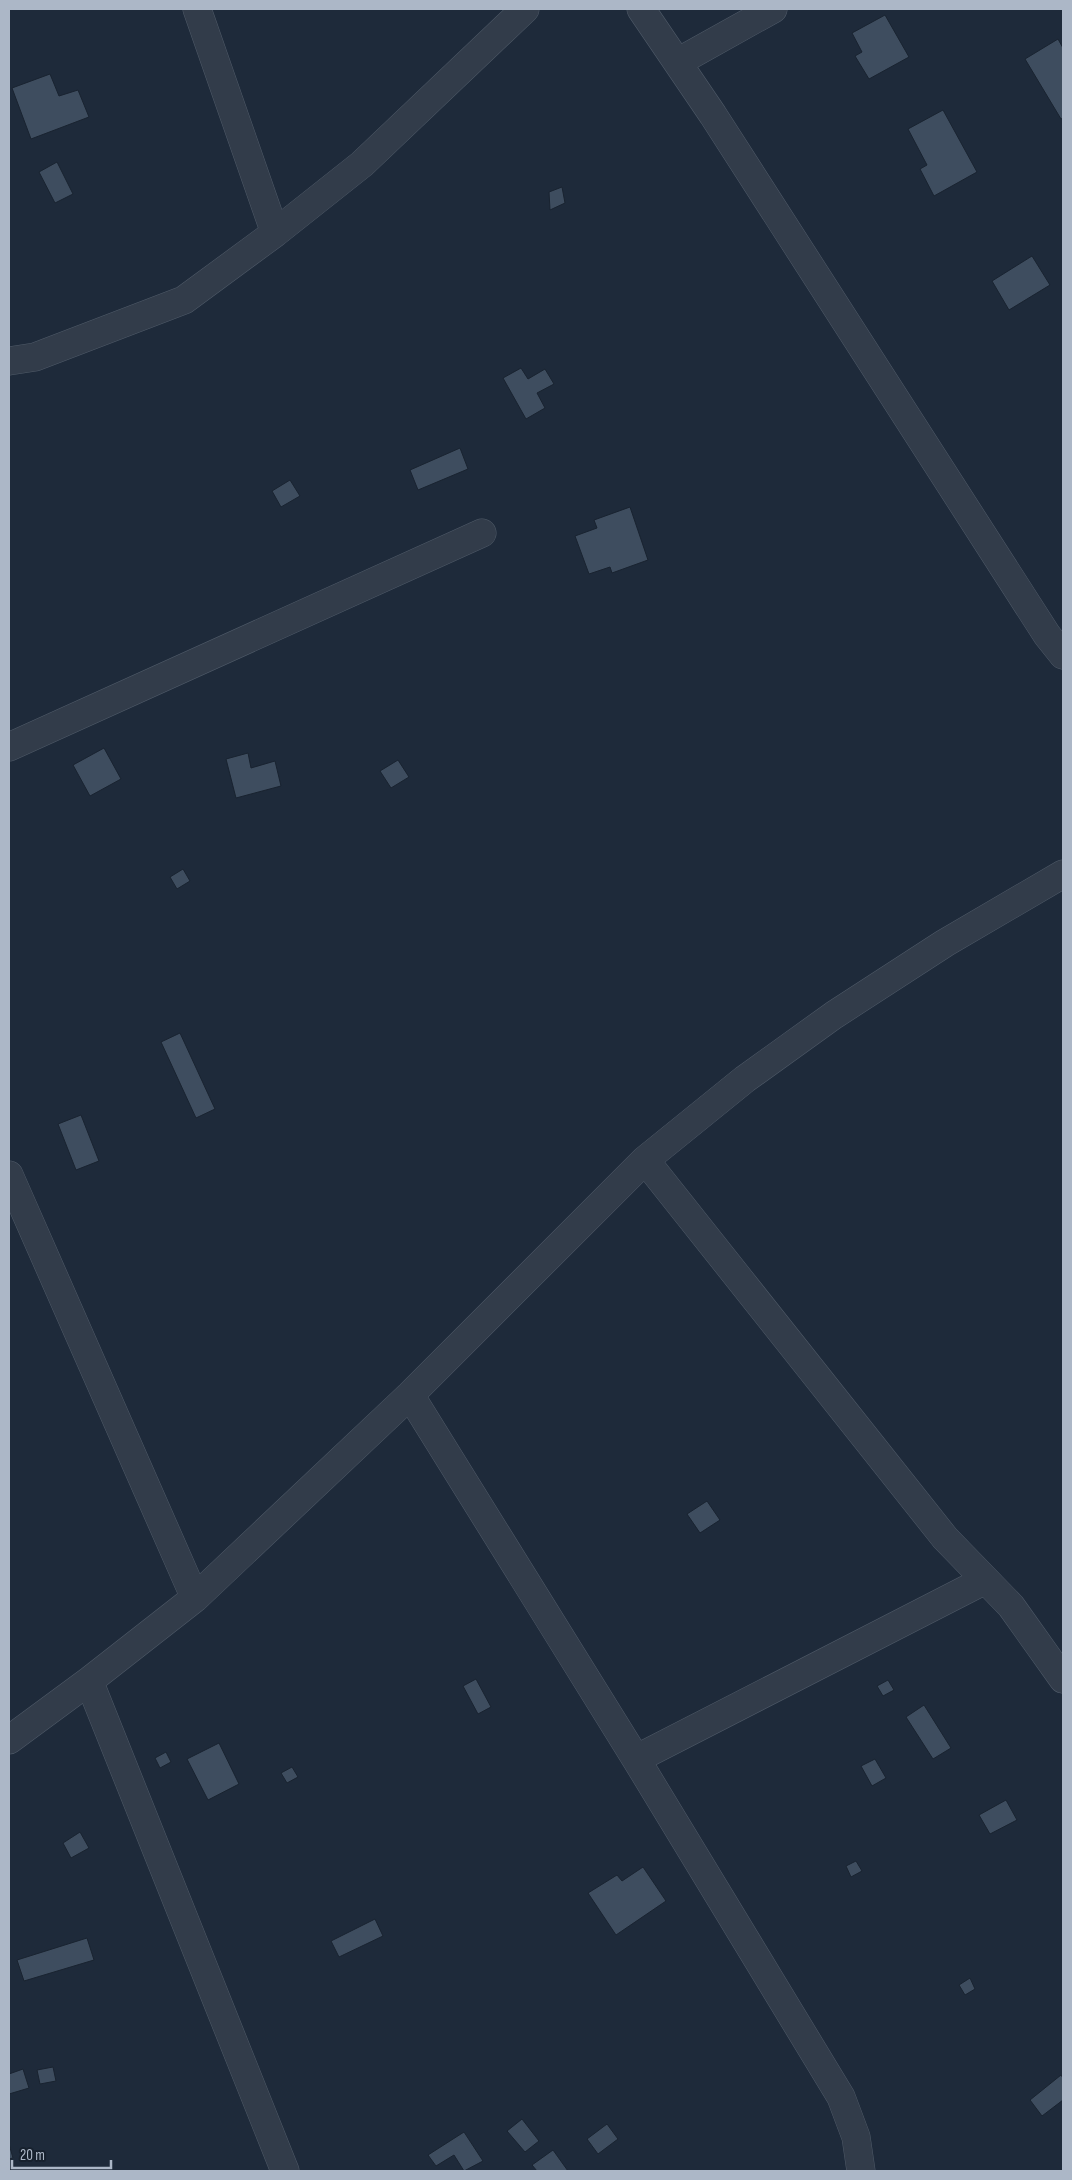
<svg xmlns="http://www.w3.org/2000/svg" width="1072" height="2180" viewBox="0 0 1072 2180" font-family="'Sofia Sans Condensed',sans-serif">
<style>
.building{fill:#3e4d5f;stroke:#192330}
.lines{fill:none;stroke-linecap:round;stroke-linejoin:round}
.minor-casing{stroke:#4f5a68;stroke-width:29}
.minor{stroke:#323c4a;stroke-width:28}
</style>
<rect width="100%" height="100%" fill="#1e2a3a"/>
<path class="building" d="M 885,15 L 909,57 L 869,79 L 855,56 L 862,52 L 852,33 Z
M 1058,39 L 1063,48 L 1063,118 L 1061,119 L 1025,59 Z
M 50,74 L 59,96 L 78,90 L 89,117 L 31,139 L 12,88 Z
M 943,110 L 977,172 L 934,196 L 920,169 L 927,165 L 908,129 Z
M 57,162 L 73,194 L 55,203 L 39,172 Z
M 562,187 L 565,203 L 550,210 L 549,192 Z
M 1032,256 L 1050,285 L 1009,310 L 992,281 Z
M 521,368 L 528,379 L 545,369 L 554,384 L 537,393 L 545,408 L 526,419 L 503,378 Z
M 460,448 L 468,469 L 418,490 L 410,470 Z
M 290,480 L 300,496 L 281,507 L 272,491 Z
M 630,507 L 648,560 L 612,573 L 610,567 L 589,574 L 575,536 L 597,528 L 594,520 Z
M 104,748 L 121,779 L 90,796 L 73,765 Z
M 248,753 L 251,768 L 275,761 L 281,786 L 236,798 L 226,759 Z
M 398,760 L 409,777 L 391,788 L 380,771 Z
M 183,869 L 190,881 L 177,889 L 170,877 Z
M 180,1033 L 215,1109 L 196,1118 L 161,1042 Z
M 81,1115 L 99,1161 L 76,1170 L 58,1124 Z
M 707,1501 L 720,1520 L 700,1533 L 687,1514 Z
M 476,1679 L 491,1707 L 478,1714 L 463,1686 Z
M 888,1680 L 894,1690 L 883,1696 L 877,1686 Z
M 924,1705 L 951,1748 L 933,1759 L 906,1717 Z
M 219,1743 L 239,1784 L 208,1800 L 187,1759 Z
M 166,1752 L 171,1762 L 160,1768 L 155,1758 Z
M 875,1759 L 886,1778 L 872,1786 L 861,1766 Z
M 292,1767 L 298,1777 L 287,1783 L 281,1773 Z
M 1006,1800 L 1017,1820 L 990,1834 L 979,1815 Z
M 80,1832 L 89,1848 L 71,1858 L 63,1843 Z
M 856,1861 L 862,1871 L 851,1877 L 846,1866 Z
M 643,1867 L 666,1901 L 616,1935 L 588,1893 L 617,1875 L 622,1881 Z
M 375,1919 L 383,1936 L 339,1957 L 331,1941 Z
M 87,1938 L 94,1960 L 24,1981 L 17,1960 Z
M 970,1978 L 975,1989 L 965,1995 L 959,1985 Z
M 53,2067 L 56,2081 L 40,2084 L 37,2070 Z
M 23,2069 L 29,2088 L 9,2094 L 9,2074 Z
M 1061,2075 L 1063,2078 L 1063,2100 L 1042,2116 L 1030,2100 Z
M 522,2119 L 539,2141 L 525,2152 L 507,2131 Z
M 607,2124 L 618,2139 L 598,2154 L 587,2139 Z
M 464,2132 L 483,2161 L 464,2171 L 454,2155 L 436,2166 L 428,2155 Z
M 9,2144 L 13,2158 L 9,2159 Z
M 553,2150 L 568,2171 L 537,2171 L 532,2165 Z"/>
<g class="lines">
<g class="minor-casing">
<path id="minor" d="M 197,9 L 275,233
M 641,9 L 713,115 L 1047,635 L 1063,655
M 678,62 L 773,9
M 9,361 L 35,357 L 184,300 L 275,233 L 362,164 L 525,9
M 9,747 L 482,533
M 645,1160 L 945,1538 L 1011,1606 L 1063,1679
M 9,1175 L 195,1598
M 410,1395 L 636,1759 L 841,2097 L 856,2137 L 861,2171
M 89,1681 L 285,2171
M 9,1740 L 89,1681 L 195,1598 L 410,1395 L 645,1160 L 745,1079 L 834,1015 L 945,943 L 1063,874
M 636,1759 L 985,1580"/>
</g>
<use href="#minor" class="minor"/>
</g>
<rect width="1072" height="2180" fill="none" stroke="#acb7c7" stroke-width="20"/>
<path d="M12 2160v8h99v-8" fill="none" stroke="#acb7c7" stroke-width="2.5"/>
<text x="20" y="2160" font-size="15" fill="#acb7c7" stroke="#17212e" stroke-width="4" paint-order="stroke">20 m</text>
</svg>
